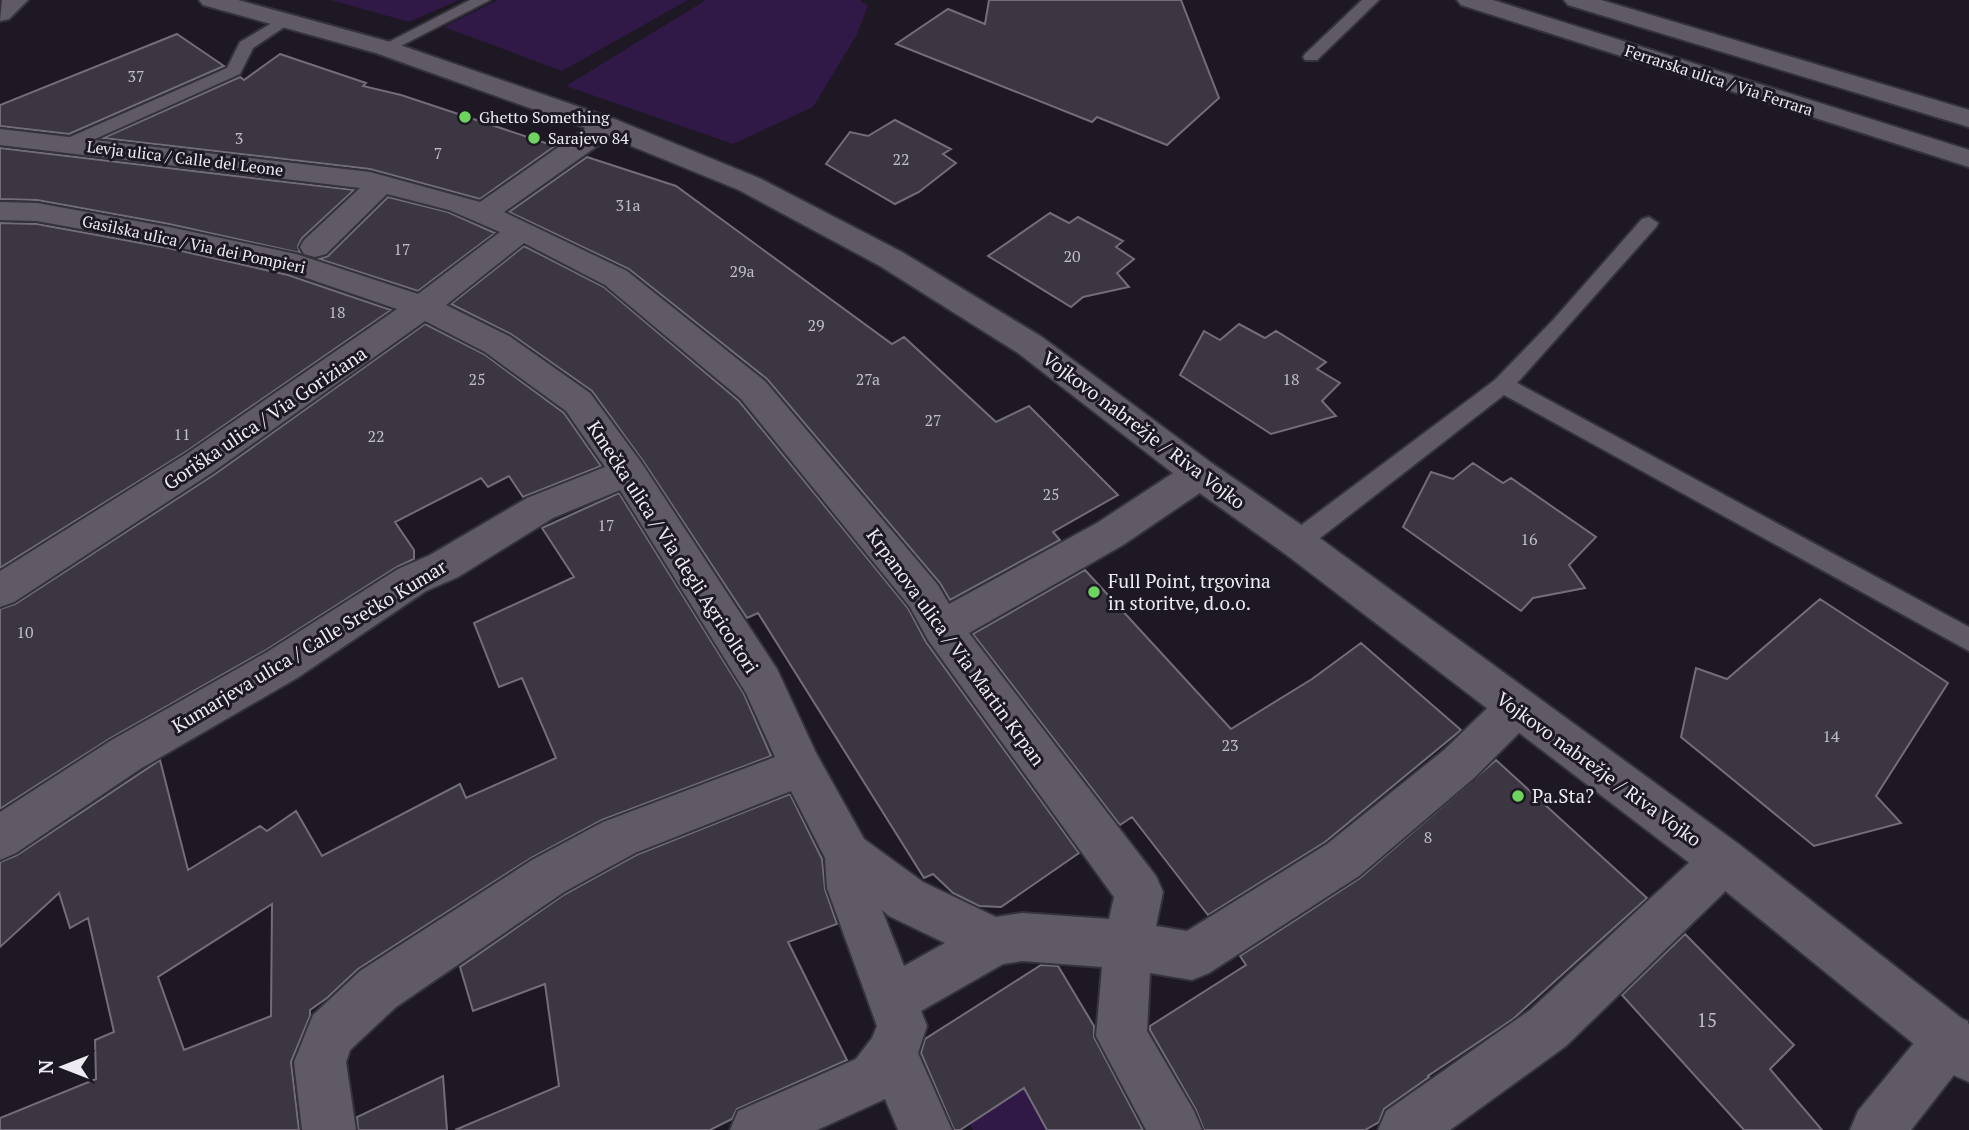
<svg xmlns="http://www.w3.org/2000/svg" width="1969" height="1130" viewBox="0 0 1969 1130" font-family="'PT Serif',serif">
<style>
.green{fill:#301947}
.building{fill:#3b3642;stroke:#736d7b;stroke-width:2;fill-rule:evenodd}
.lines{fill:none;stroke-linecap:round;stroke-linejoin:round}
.lane-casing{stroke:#35323a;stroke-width:4}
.street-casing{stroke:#35323a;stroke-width:4}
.secondary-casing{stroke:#35323a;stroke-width:4}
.lane{fill:#605a67;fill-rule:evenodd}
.street{fill:#605a67;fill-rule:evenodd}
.secondary{fill:#605a67;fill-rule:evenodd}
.poi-dot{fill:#6fd35f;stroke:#1d1823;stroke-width:2.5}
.labels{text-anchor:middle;stroke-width:6;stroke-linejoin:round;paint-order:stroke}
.number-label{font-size:16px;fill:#c0bdc5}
.far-street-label{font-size:16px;fill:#edeaf1;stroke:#1d1823}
.far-poi-label{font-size:16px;fill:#edeaf1;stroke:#1d1823;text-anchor:start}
.street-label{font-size:19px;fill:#edeaf1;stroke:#1d1823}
.poi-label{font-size:19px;fill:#edeaf1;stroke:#1d1823;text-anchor:start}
.near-number-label{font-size:19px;fill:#c0bdc5}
</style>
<rect width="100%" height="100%" fill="#1d1823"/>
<path class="green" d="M 331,0 L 459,0 L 409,22 Z
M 498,0 L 688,0 L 562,71 L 444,27 Z
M 706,0 L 860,0 L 868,6 L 856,36 L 813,107 L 733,144 L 566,86 Z
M 1024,1088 L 1047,1130 L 973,1130 L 970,1124 Z"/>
<path class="building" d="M 989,0 L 1181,0 L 1219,98 L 1167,145 L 1097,117 L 1092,122 L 896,44 L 948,9 L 985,24 Z
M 177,34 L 224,66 L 69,134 L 0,126 L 0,105 Z
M 280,54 L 366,83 L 363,86 L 401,95 L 555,146 L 480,199 L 370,169 L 103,138 L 240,77 L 244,80 Z
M 895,120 L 951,149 L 943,154 L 956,163 L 919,192 L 895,204 L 826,164 L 850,132 L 868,136 Z
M 0,148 L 354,190 L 302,238 L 298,246 L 300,253 L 169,224 L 37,200 L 0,199 Z
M 587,157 L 676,186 L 892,344 L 904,337 L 996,422 L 1029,406 L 1118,495 L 1053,532 L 1060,540 L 1058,541 L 950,600 L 940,583 L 767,379 L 629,269 L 509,212 Z
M 388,197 L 448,212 L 495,233 L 418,291 L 319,259 L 328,256 Z
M 1050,213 L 1069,223 L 1078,217 L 1123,241 L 1116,247 L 1134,259 L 1117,273 L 1129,287 L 1083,297 L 1071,307 L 988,256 Z
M 0,223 L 37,224 L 168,248 L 288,275 L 391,310 L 187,451 L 0,568 Z
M 524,246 L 604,287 L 739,401 L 908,608 L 926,642 L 1079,853 L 1001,907 L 979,906 L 953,893 L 933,874 L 924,878 L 758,613 L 747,618 L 643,461 L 592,391 L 511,334 L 451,304 Z
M 425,324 L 484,354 L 564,413 L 601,466 L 523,497 L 509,476 L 488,487 L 481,478 L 395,522 L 414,550 L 414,559 L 397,567 L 266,650 L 109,739 L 0,809 L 0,609 L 15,604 L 215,474 Z
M 1239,324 L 1265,338 L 1276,331 L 1326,362 L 1317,369 L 1340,383 L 1322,401 L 1336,416 L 1271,434 L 1180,375 L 1204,331 L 1220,340 Z
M 1473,463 L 1503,483 L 1511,478 L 1596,537 L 1569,565 L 1585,588 L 1533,598 L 1521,611 L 1403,527 L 1431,472 L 1453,479 Z
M 619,493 L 744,694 L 771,756 L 602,820 L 531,858 L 358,969 L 327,998 L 310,1010 L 310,1016 L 291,1062 L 299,1130 L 0,1130 L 0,1118 L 96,1079 L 95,1040 L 114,1032 L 88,918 L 70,928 L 59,893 L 0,947 L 0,862 L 17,855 L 160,760 L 188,870 L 260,826 L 267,831 L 296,811 L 322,856 L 460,784 L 466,798 L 556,758 L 522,678 L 499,687 L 474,623 L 574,577 L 542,528 ZM 272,904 L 271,1016 L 184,1050 L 158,977 Z
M 1085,570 L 1231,729 L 1312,679 L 1361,643 L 1461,730 L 1325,842 L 1208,915 L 1132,817 L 1120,825 L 973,634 Z
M 1820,599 L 1948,683 L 1876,796 L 1901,823 L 1814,846 L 1681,737 L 1696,668 L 1727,679 Z
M 1496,760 L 1647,898 L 1513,1019 L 1428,1076 L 1429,1077 L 1384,1109 L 1379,1122 L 1365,1130 L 1204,1130 L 1196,1110 L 1150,1030 L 1150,1026 L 1246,965 L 1240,956 L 1360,878 Z
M 790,794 L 822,859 L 825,889 L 837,924 L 788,942 L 847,1060 L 737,1109 L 732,1119 L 710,1130 L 455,1130 L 559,1086 L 545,984 L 473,1011 L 460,967 L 565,894 L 636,855 Z
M 1685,934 L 1794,1045 L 1770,1069 L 1822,1130 L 1744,1130 L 1622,995 Z
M 1041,965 L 1058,966 L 1094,1026 L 1094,1037 L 1143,1130 L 1047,1130 L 1024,1088 L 960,1130 L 954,1130 L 921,1053 L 925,1039 Z
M 443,1076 L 447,1130 L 358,1130 L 357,1117 Z"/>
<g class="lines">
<g class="lane-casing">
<path id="lane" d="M 470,0 L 490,0 L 391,51 L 385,53 L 377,48 Z
M 1362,0 L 1379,0 L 1317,60 L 1305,60 L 1303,57 L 1305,54 Z
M 287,14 L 292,16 L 295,19 L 292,22 L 253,48 L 240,74 L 75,148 L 69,149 L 60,144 L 63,140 L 227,68 L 240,42 Z
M 1649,217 L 1658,223 L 1656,227 L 1517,383 L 1969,627 L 1969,651 L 1504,395 L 1306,549 L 1297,552 L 1288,549 L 1285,542 L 1288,535 L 1495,380 L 1554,319 L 1642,219 Z"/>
</g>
<g class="street-casing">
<path id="street" d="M 2,0 L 28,0 L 9,19 L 0,21 Z
M 607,118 L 617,120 L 621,126 L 617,132 L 504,212 L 627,271 L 765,381 L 938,585 L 949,604 L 1097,523 L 1187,464 L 1200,460 L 1213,464 L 1218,474 L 1213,484 L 1123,545 L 969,633 L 1156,876 L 1163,892 L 1156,926 L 1187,931 L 1327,844 L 1444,750 L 1501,695 L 1516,689 L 1531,695 L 1537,708 L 1531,721 L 1474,778 L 1359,876 L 1209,973 L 1192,980 L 1150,973 L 1147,1031 L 1194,1111 L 1202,1130 L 1146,1130 L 1096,1036 L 1102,967 L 1022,961 L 1003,964 L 921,1011 L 927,1026 L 918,1053 L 952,1130 L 898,1130 L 885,1099 L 817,1130 L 730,1130 L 738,1111 L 856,1059 L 872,1038 L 877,1026 L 827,888 L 825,858 L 791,791 L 635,853 L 564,892 L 396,1007 L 350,1050 L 346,1062 L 356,1130 L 302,1130 L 294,1062 L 313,1015 L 360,971 L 532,860 L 603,822 L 775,757 L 746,693 L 620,490 L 553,518 L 458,577 L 426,591 L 297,678 L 140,769 L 16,853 L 0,860 L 0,812 L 110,741 L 267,652 L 398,569 L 430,555 L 527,498 L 605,467 L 566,411 L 485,352 L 425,321 L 213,472 L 14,602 L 0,607 L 0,571 L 188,453 L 397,309 L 289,272 L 169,245 L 37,221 L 0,220 L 0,202 L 37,203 L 169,227 L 296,254 L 418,294 L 500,232 L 449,210 L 387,194 L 326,254 L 315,257 L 304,254 L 300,247 L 304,240 L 360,188 L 0,145 L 0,129 L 370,172 L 480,202 L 597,120 ZM 524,243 L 605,285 L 741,399 L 910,607 L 928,640 L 1114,897 L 1109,919 L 1022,913 L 996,917 L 923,882 L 864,839 L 816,753 L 777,669 L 641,462 L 590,393 L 509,336 L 446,305 ZM 882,910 L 889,916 L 945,943 L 904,966 Z
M 1724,839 L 1740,845 L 1747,861 L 1740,877 L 1566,1046 L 1450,1130 L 1378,1130 L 1386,1111 L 1530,1010 L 1708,845 Z
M 1950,1014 L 1968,1021 L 1968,1057 L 1911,1130 L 1850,1130 L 1858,1111 L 1932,1021 Z"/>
</g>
<g class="secondary-casing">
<path id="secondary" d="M 199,0 L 238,0 L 394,43 L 617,120 L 759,178 L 902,252 L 1042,337 L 1213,464 L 1310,531 L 1740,845 L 1969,1024 L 1969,1082 L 1951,1074 L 1708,877 L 1284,553 L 1187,484 L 1018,353 L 880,266 L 739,190 L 597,132 L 376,53 L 203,5 Z
M 1457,0 L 1493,0 L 1969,150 L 1969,167 L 1461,5 Z
M 1564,0 L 1601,0 L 1969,110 L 1969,127 L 1568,5 Z"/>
</g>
<use href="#lane" class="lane"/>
<use href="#street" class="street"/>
<use href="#secondary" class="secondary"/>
</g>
<g class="poi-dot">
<circle cx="465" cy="117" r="7"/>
<circle cx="534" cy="138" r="7"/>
<circle cx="1094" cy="592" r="7"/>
<circle cx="1518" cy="796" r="7"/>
</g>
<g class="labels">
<g class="number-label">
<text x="136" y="82">37</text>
<text x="239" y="144">3</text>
<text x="438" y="159">7</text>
<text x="901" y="165">22</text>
<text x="628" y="211">31a</text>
<text x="402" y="255">17</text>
<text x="1072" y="262">20</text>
<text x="742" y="277">29a</text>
<text x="337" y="318">18</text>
<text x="816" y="331">29</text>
<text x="477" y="385">25</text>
<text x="868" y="385">27a</text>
<text x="1291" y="385">18</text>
<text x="933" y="426">27</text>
<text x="182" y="440">11</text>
<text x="376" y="442">22</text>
<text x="1051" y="500">25</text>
<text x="606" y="531">17</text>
<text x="1529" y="545">16</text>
<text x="25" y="638">10</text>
<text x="1831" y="742">14</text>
<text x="1230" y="751">23</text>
<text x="1428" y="843">8</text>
</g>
<g class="far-street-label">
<text transform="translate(1719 80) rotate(18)" y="6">Ferrarska ulica / Via Ferrara</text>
<text transform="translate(185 158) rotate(7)" y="6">Levja ulica / Calle del Leone</text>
<text transform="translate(194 244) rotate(12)" y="6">Gasilska ulica / Via dei Pompieri</text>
</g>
<g class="far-poi-label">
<text x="479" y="123">Ghetto Something</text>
<text x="548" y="144">Sarajevo 84</text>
</g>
<g class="street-label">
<text transform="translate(265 418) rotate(-34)" y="7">Goriška ulica / Via Goriziana</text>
<text transform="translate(1144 430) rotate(37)" y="7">Vojkovo nabrežje / Riva Vojko</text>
<text transform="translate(673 547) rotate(57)" y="7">Kmečka ulica / Via degli Agricoltori</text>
<text transform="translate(309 646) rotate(-31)" y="7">Kumarjeva ulica / Calle Srečko Kumar</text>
<text transform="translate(956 647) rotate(54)" y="7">Krpanova ulica / Via Martin Krpan</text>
<text transform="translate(1599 769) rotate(36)" y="7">Vojkovo nabrežje / Riva Vojko</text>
</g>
<g class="poi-label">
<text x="1108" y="588">Full Point, trgovina<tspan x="1108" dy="22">in storitve, d.o.o.</tspan></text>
<text x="1532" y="803">Pa.Sta?</text>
</g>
<g class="near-number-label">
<text x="1707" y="1027">15</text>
</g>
</g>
<g transform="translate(63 1067) rotate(270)" stroke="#1d1823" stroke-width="5" paint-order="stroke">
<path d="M0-5L12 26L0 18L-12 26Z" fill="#edeaf1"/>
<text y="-10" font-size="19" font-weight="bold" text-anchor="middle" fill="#edeaf1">N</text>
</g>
</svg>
